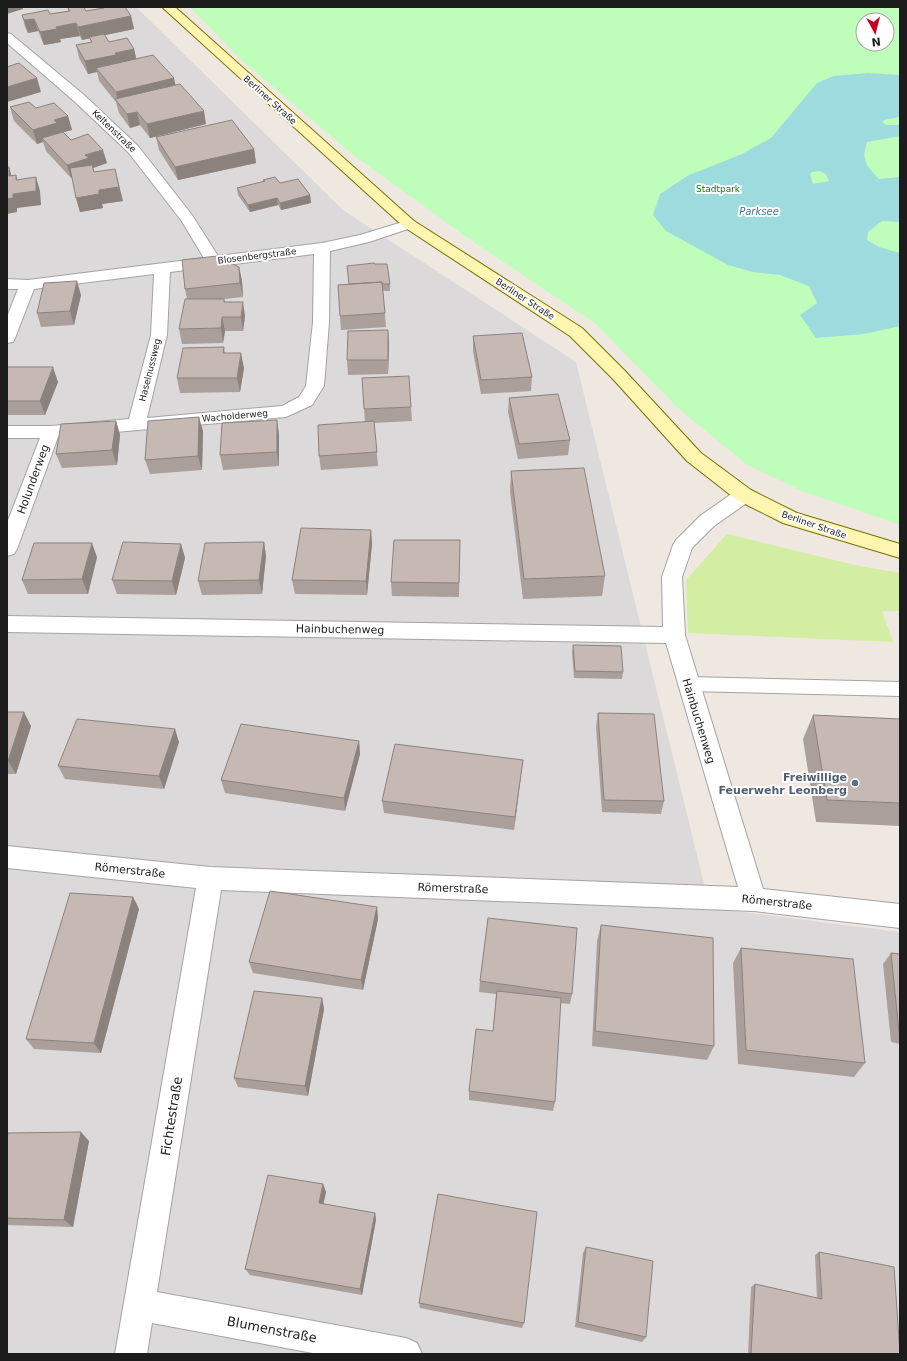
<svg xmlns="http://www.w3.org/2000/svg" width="907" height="1361" viewBox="0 0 907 1361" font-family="'DejaVu Sans',sans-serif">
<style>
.residential{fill:#dbd9d9}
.grass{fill:#d3eda3}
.park{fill:#bffdba;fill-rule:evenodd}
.water{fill:#9edbdf;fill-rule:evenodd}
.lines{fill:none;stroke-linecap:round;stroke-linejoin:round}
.lane-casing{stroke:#a3a3a3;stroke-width:2}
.street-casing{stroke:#a3a3a3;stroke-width:2}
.secondary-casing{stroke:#777100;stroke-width:2}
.lane{fill:#fff;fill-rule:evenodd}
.street{fill:#fff;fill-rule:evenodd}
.secondary{fill:#fdf5b0;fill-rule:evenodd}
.wall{fill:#aa9f9b}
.shaded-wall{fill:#8b827e}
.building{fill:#c6b9b4;stroke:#8b827e}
.service-dot{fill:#5c6f8a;stroke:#fff;stroke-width:1.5}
.labels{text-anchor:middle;stroke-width:4;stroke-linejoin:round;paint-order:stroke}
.far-street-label{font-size:9px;fill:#1c1c1c;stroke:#fff}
.far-park-label{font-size:9px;fill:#0d8004;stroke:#fff}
.far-water-label{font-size:10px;font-style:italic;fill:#3c7999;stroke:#fff}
.street-label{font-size:11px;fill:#1c1c1c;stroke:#fff}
.service-label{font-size:11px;font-weight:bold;fill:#4e5e75;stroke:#fff;text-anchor:end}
.near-street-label{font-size:13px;fill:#1c1c1c;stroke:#fff}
</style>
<rect width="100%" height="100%" fill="#efe8e1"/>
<path class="residential" d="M 7,7 L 136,7 L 343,210 L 576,362 L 710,908 L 900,932 L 900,1354 L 7,1354 Z"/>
<path class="grass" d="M 727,534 L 859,566 L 900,573 L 900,611 L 882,611 L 893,642 L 688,633 L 686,580 Z"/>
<path class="park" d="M 190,7 L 900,7 L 900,525 L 802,491 L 746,464 L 678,408 L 596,324 L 465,236 L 352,154 L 239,58 ZM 863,20 L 887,20 L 887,44 L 863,44 Z"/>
<path class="water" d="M 868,73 L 900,75 L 900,116 C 895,120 887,117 882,122 L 886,125 L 900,125 L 900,136 L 867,142 C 861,160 866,166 879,179 L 900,177 L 900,222 L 882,221 L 868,232 L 867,240 L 879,247 L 900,253 L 900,326 L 864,334 L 816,338 L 800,315 L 817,303 L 809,286 L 780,275 L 753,272 L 728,265 L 666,231 L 653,215 L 660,194 L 689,175 L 742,154 L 771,138 L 817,83 L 834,76 ZM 819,171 L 826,174 L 829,181 L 813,184 L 810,174 L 812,172 Z"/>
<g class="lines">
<g class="lane-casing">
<path id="lane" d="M 687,677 L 900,682 L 900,696 L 687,691 L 681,689 L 678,684 L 681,679 Z"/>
</g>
<g class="street-casing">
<path id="street" d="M 7,33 L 11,34 L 84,95 L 138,146 L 192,215 L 218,256 L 322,243 L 360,235 L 409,220 L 414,221 L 416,224 L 414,227 L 369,242 L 330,251 L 329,322 L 324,386 L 312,405 L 286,417 L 58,437 L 17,549 L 14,554 L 7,556 L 7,523 L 40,438 L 7,438 L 7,426 L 51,426 L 129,419 L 151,335 L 154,274 L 34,289 L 15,338 L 13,342 L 7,343 L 7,317 L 18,289 L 7,289 L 7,279 L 28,280 L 204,258 L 181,220 L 128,152 L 74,101 L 7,43 ZM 314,254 L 313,322 L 306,386 L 299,397 L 282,406 L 147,418 L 167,335 L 170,272 Z
M 744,488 L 751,490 L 754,495 L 751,500 L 714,526 L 692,548 L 682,577 L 685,635 L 763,889 L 900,904 L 900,928 L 754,911 L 221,890 L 157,1292 L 406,1338 L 417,1343 L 422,1354 L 318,1354 L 152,1323 L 147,1354 L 115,1354 L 196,888 L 7,868 L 7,846 L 210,867 L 738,887 L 666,643 L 7,632 L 7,616 L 663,627 L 662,577 L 673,545 L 676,540 L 700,516 L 737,490 Z"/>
</g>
<g class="secondary-casing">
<path id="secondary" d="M 162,7 L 175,7 L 414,221 L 582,328 L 625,371 L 701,453 L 751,490 L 797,513 L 900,544 L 900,558 L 783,523 L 737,500 L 687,461 L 613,379 L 570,336 L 404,227 Z"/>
</g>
<use href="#lane" class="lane"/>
<use href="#street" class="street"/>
<use href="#secondary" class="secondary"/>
</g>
<path class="wall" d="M 103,7 L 125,7 L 131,16 L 134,29 L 105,35 L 109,42 L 134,49 L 136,58 L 176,85 L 206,124 L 150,138 L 140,125 L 130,128 L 119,113 L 116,102 L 99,81 L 97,72 L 88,74 L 79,58 L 76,45 L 91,42 L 90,38 L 82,40 L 80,36 L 60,39 L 61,42 L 44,45 L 38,31 L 28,33 L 25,27 L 22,15 L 50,14 L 68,11 L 68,8 L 86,11 L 103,8 Z
M 10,107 L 36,108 L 68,116 L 72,130 L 63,132 L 71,140 L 107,163 L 93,168 L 94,172 L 123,201 L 102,204 L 103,208 L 80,212 L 76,198 L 72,178 L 71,178 L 46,151 L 43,142 L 37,144 L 14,121 Z
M 156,137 L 254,149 L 256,163 L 178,180 L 159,150 Z
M 263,180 L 280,183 L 310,195 L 311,203 L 281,210 L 278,205 L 250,212 L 238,195 L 237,188 L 263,182 Z
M 375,264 L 390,284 L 390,291 L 383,291 L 386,327 L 341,330 L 340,316 L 348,284 Z
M 239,267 L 242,281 L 243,297 L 224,299 L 225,302 L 245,316 L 243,331 L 225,331 L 223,343 L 182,344 L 179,329 L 187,299 L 185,289 Z
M 81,295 L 74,325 L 41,327 L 37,313 Z
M 388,330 L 389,345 L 388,374 L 348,375 L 347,360 Z
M 473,336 L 532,377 L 531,391 L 481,394 L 473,351 Z
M 224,347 L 225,353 L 244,368 L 240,392 L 180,393 L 177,378 Z
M 7,367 L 58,382 L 45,415 L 7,415 Z
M 509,398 L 570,440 L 568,455 L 518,459 L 508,412 Z
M 411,407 L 412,421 L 374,423 L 378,466 L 321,470 L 319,456 L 365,422 L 364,409 Z
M 277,420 L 279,435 L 279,466 L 223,470 L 220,455 Z
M 116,421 L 120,435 L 117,465 L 62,468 L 56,454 Z
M 203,431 L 202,470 L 150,474 L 145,460 Z
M 511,471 L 605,576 L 602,596 L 523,599 L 510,492 Z
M 371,530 L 372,544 L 367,595 L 295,594 L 292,580 Z
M 460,540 L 459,597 L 392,596 L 391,582 Z
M 264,542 L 266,556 L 262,594 L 202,595 L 198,581 Z
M 181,544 L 185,558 L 176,595 L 117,594 L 112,580 Z
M 97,557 L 88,594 L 28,594 L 22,580 Z
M 573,645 L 623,672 L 622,679 L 574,678 L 572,653 Z
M 7,712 L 31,726 L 16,774 L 7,774 Z
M 598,713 L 664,801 L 661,814 L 602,812 L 596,727 Z
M 813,715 L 900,719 L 900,826 L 816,822 L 803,739 Z
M 359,741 L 360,754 L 345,811 L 225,793 L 221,780 Z
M 179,742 L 164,789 L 65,779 L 58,766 Z
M 523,760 L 514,830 L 384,813 L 382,801 Z
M 133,897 L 139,909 L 101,1053 L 34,1049 L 26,1039 Z
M 377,907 L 378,919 L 363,990 L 253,973 L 249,962 Z
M 601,925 L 714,1046 L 707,1060 L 592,1046 L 597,941 Z
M 741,948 L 865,1063 L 854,1077 L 738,1064 L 733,963 Z
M 891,953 L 900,954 L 900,1044 L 891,1042 L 883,964 Z
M 480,981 L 572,994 L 570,1004 L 560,1003 L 555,1102 L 553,1111 L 469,1100 L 469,1091 L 493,1031 L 496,994 L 479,992 Z
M 322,998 L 324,1009 L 308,1096 L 238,1087 L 234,1078 Z
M 7,1131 L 8,1133 L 89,1141 L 73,1227 L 7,1225 Z
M 323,1184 L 326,1192 L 323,1204 L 375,1213 L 376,1220 L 362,1295 L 250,1275 L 245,1269 Z
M 586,1247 L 646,1337 L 642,1342 L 575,1327 L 583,1253 Z
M 819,1252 L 900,1354 L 748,1354 L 751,1287 L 755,1284 L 817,1298 L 815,1255 Z
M 419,1303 L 524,1323 L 522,1328 L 420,1308 Z"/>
<path class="shaded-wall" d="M 7,7 L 22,7 L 23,9 L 7,14 Z
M 131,16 L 134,29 L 82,40 L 78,27 Z
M 34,19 L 38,31 L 28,33 L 24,20 Z
M 76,23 L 80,36 L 60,39 L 61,42 L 44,45 L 40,32 L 56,27 Z
M 134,49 L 137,62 L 96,68 L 97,72 L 88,74 L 85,61 L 115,53 Z
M 37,78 L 41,92 L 7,102 L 7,87 Z
M 174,78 L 177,92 L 118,103 L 116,92 Z
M 204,111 L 206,124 L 150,138 L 147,124 Z
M 137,112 L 140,125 L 130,128 L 127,114 Z
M 68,116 L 72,130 L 42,138 L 43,142 L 37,144 L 33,130 L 54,120 Z
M 254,149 L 256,163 L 178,180 L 175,167 Z
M 103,150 L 107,163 L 93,168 L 96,179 L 92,172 L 71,178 L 67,165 L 85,155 Z
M 9,167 L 13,181 L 9,176 Z
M 115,169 L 123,201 L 102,204 L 103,208 L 80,212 L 76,198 L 99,190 Z
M 16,175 L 20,189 L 36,177 L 40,191 L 41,205 L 17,208 L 17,212 L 7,214 L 7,199 L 13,194 L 16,180 Z
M 310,195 L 311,203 L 281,210 L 280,203 Z
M 277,198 L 278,205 L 250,212 L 248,205 Z
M 239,267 L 242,281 L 243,297 L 240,283 Z
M 77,281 L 81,295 L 74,325 L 70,311 Z
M 243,302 L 245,316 L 243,331 L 241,317 Z
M 222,317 L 225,331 L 223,343 L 221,328 Z
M 388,330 L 389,345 L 388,374 Z
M 241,353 L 244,368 L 240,392 L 237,378 Z
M 53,367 L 58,382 L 45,415 L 40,401 Z
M 199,417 L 203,431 L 202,470 L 198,456 Z
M 277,420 L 279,435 L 279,466 L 277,452 Z
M 116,421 L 120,435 L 117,465 L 112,450 Z
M 371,530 L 372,544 L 367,595 L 366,581 Z
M 264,542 L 266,556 L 262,594 L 259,580 Z
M 92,543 L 97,557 L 88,594 L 82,579 Z
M 181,544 L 185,558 L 176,595 L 172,581 Z
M 24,712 L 31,726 L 16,774 L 8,761 Z
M 175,729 L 179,742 L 164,789 L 159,776 Z
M 359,741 L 360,754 L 345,811 L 344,798 Z
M 523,760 L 521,773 L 514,830 L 515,817 Z
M 133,897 L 139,909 L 101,1053 L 94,1043 Z
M 377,907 L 378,919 L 363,990 L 361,980 Z
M 322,998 L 324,1009 L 308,1096 L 305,1086 Z
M 81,1132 L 89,1141 L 73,1227 L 64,1220 Z
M 323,1184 L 326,1192 L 322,1210 L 319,1203 Z
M 375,1213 L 376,1220 L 362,1295 L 360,1289 Z"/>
<path class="building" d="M 72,7 L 84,7 L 86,11 L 104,8 L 104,7 L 125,7 L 131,16 L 78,27 L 76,23 L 56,27 L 57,29 L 40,32 L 34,19 L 24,20 L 22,15 L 48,10 L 50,14 L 70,11 L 68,8 Z
M 104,34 L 109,42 L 127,38 L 134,49 L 115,53 L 116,55 L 85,61 L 76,45 L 92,42 L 89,37 Z
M 153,55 L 174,78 L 116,92 L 96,68 Z
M 19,63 L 37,78 L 7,87 L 7,67 Z
M 180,84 L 204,111 L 147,124 L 137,112 L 127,114 L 115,99 Z
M 29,102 L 36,108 L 54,103 L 68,116 L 54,120 L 57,123 L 33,130 L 10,107 Z
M 232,120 L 254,149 L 175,167 L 156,137 Z
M 63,132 L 71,140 L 88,134 L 103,150 L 85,155 L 89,158 L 67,165 L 42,138 Z
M 92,165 L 94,172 L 115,169 L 119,187 L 99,190 L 99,194 L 76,198 L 70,168 Z
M 7,167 L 9,167 L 9,176 L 16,175 L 16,180 L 36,177 L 36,191 L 13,194 L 13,198 L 7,199 Z
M 275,177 L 280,183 L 298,179 L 310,195 L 280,203 L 277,198 L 248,205 L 237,188 L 265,181 L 263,180 Z
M 217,256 L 239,267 L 240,283 L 185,289 L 182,260 Z
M 374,263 L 375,264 L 387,264 L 390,284 L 382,284 L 382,282 L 349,284 L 347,266 Z
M 77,281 L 70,311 L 37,313 L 44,283 Z
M 382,282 L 385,313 L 340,316 L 338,285 Z
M 185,299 L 224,299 L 224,302 L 243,302 L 241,317 L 222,317 L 221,328 L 179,329 Z
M 388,330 L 388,360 L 347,360 L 348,331 Z
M 522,333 L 532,377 L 481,380 L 473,336 Z
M 224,347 L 223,353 L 241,353 L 237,378 L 177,378 L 183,348 Z
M 7,367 L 53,367 L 40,401 L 7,401 Z
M 409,376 L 411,407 L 364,409 L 362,378 Z
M 558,394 L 570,440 L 519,444 L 509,398 Z
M 199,417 L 198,456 L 145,460 L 148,421 Z
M 277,420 L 277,452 L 220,455 L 222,423 Z
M 116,421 L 112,450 L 56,454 L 61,424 Z
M 374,421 L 377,452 L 319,456 L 318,425 Z
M 584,468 L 605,576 L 524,579 L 511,471 Z
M 301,528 L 371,530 L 366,581 L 292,580 Z
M 394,540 L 460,540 L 459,583 L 391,582 Z
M 123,542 L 181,544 L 172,581 L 112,580 Z
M 264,542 L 259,580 L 198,581 L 205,543 Z
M 34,543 L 92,543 L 82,579 L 22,580 Z
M 573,645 L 621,646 L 623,672 L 575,671 Z
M 7,712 L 24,712 L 8,761 L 7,761 Z
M 598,713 L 654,714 L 664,801 L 604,800 Z
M 813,715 L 900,719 L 900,803 L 827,800 Z
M 77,719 L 175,729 L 159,776 L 58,766 Z
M 241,724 L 359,741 L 344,798 L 221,780 Z
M 395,744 L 523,760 L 515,817 L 382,801 Z
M 270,891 L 377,907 L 361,980 L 249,962 Z
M 70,893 L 133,897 L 94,1043 L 26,1039 Z
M 488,918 L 577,928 L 572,994 L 480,981 Z
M 601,925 L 713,938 L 714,1046 L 595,1031 Z
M 741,948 L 853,959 L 865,1063 L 746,1050 Z
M 891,953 L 900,954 L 900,1032 L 899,1032 Z
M 254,991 L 322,998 L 305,1086 L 234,1078 Z
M 497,991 L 561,998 L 555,1102 L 469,1091 L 476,1029 L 493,1031 Z
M 81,1132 L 64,1220 L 7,1218 L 7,1138 L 8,1133 Z
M 268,1175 L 323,1184 L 319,1203 L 375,1213 L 360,1289 L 245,1269 Z
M 438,1194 L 537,1212 L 524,1323 L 419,1303 Z
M 586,1247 L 653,1261 L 646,1337 L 578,1322 Z
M 819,1252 L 894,1267 L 900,1354 L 751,1354 L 755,1284 L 822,1299 Z"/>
<circle class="service-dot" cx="855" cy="783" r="4"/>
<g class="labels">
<g class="far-street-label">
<text transform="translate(270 100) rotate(42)" y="3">Berliner Straße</text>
<text transform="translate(114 131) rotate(44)" y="3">Keltenstraße</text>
<text transform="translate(257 256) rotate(-7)" y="3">Blosenbergstraße</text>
<text transform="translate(525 299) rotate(33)" y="3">Berliner Straße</text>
<text transform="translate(150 370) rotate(-76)" y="3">Haselnussweg</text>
<text transform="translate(235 416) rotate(-5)" y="3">Wacholderweg</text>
<text transform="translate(814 525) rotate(19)" y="3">Berliner Straße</text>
</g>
<g class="far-park-label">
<text x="718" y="192">Stadtpark</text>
</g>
<g class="far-water-label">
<text x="759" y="215">Parksee</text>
</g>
<g class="street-label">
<text transform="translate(33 479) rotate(-70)" y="4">Holunderweg</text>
<text transform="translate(340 629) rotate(1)" y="4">Hainbuchenweg</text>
<text transform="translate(699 721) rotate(73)" y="4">Hainbuchenweg</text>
<text transform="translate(130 870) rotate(6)" y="4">Römerstraße</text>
<text transform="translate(453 888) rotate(2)" y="4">Römerstraße</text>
<text transform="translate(777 902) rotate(6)" y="4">Römerstraße</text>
</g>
<g class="service-label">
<text x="847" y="781">Freiwillige<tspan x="847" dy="13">Feuerwehr Leonberg</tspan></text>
</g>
<g class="near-street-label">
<text transform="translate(171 1116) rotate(-81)" y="5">Fichtestraße</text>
<text transform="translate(272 1329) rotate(11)" y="5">Blumenstraße</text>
</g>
</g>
<rect width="907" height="1361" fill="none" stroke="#1c1c1c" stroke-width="16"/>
<g transform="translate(875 32) rotate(173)"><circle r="19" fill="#ffffff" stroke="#a4a4a4"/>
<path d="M0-3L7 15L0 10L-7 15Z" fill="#c9001f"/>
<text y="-6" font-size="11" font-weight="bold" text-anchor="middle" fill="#1c1c1c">N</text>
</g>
</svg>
